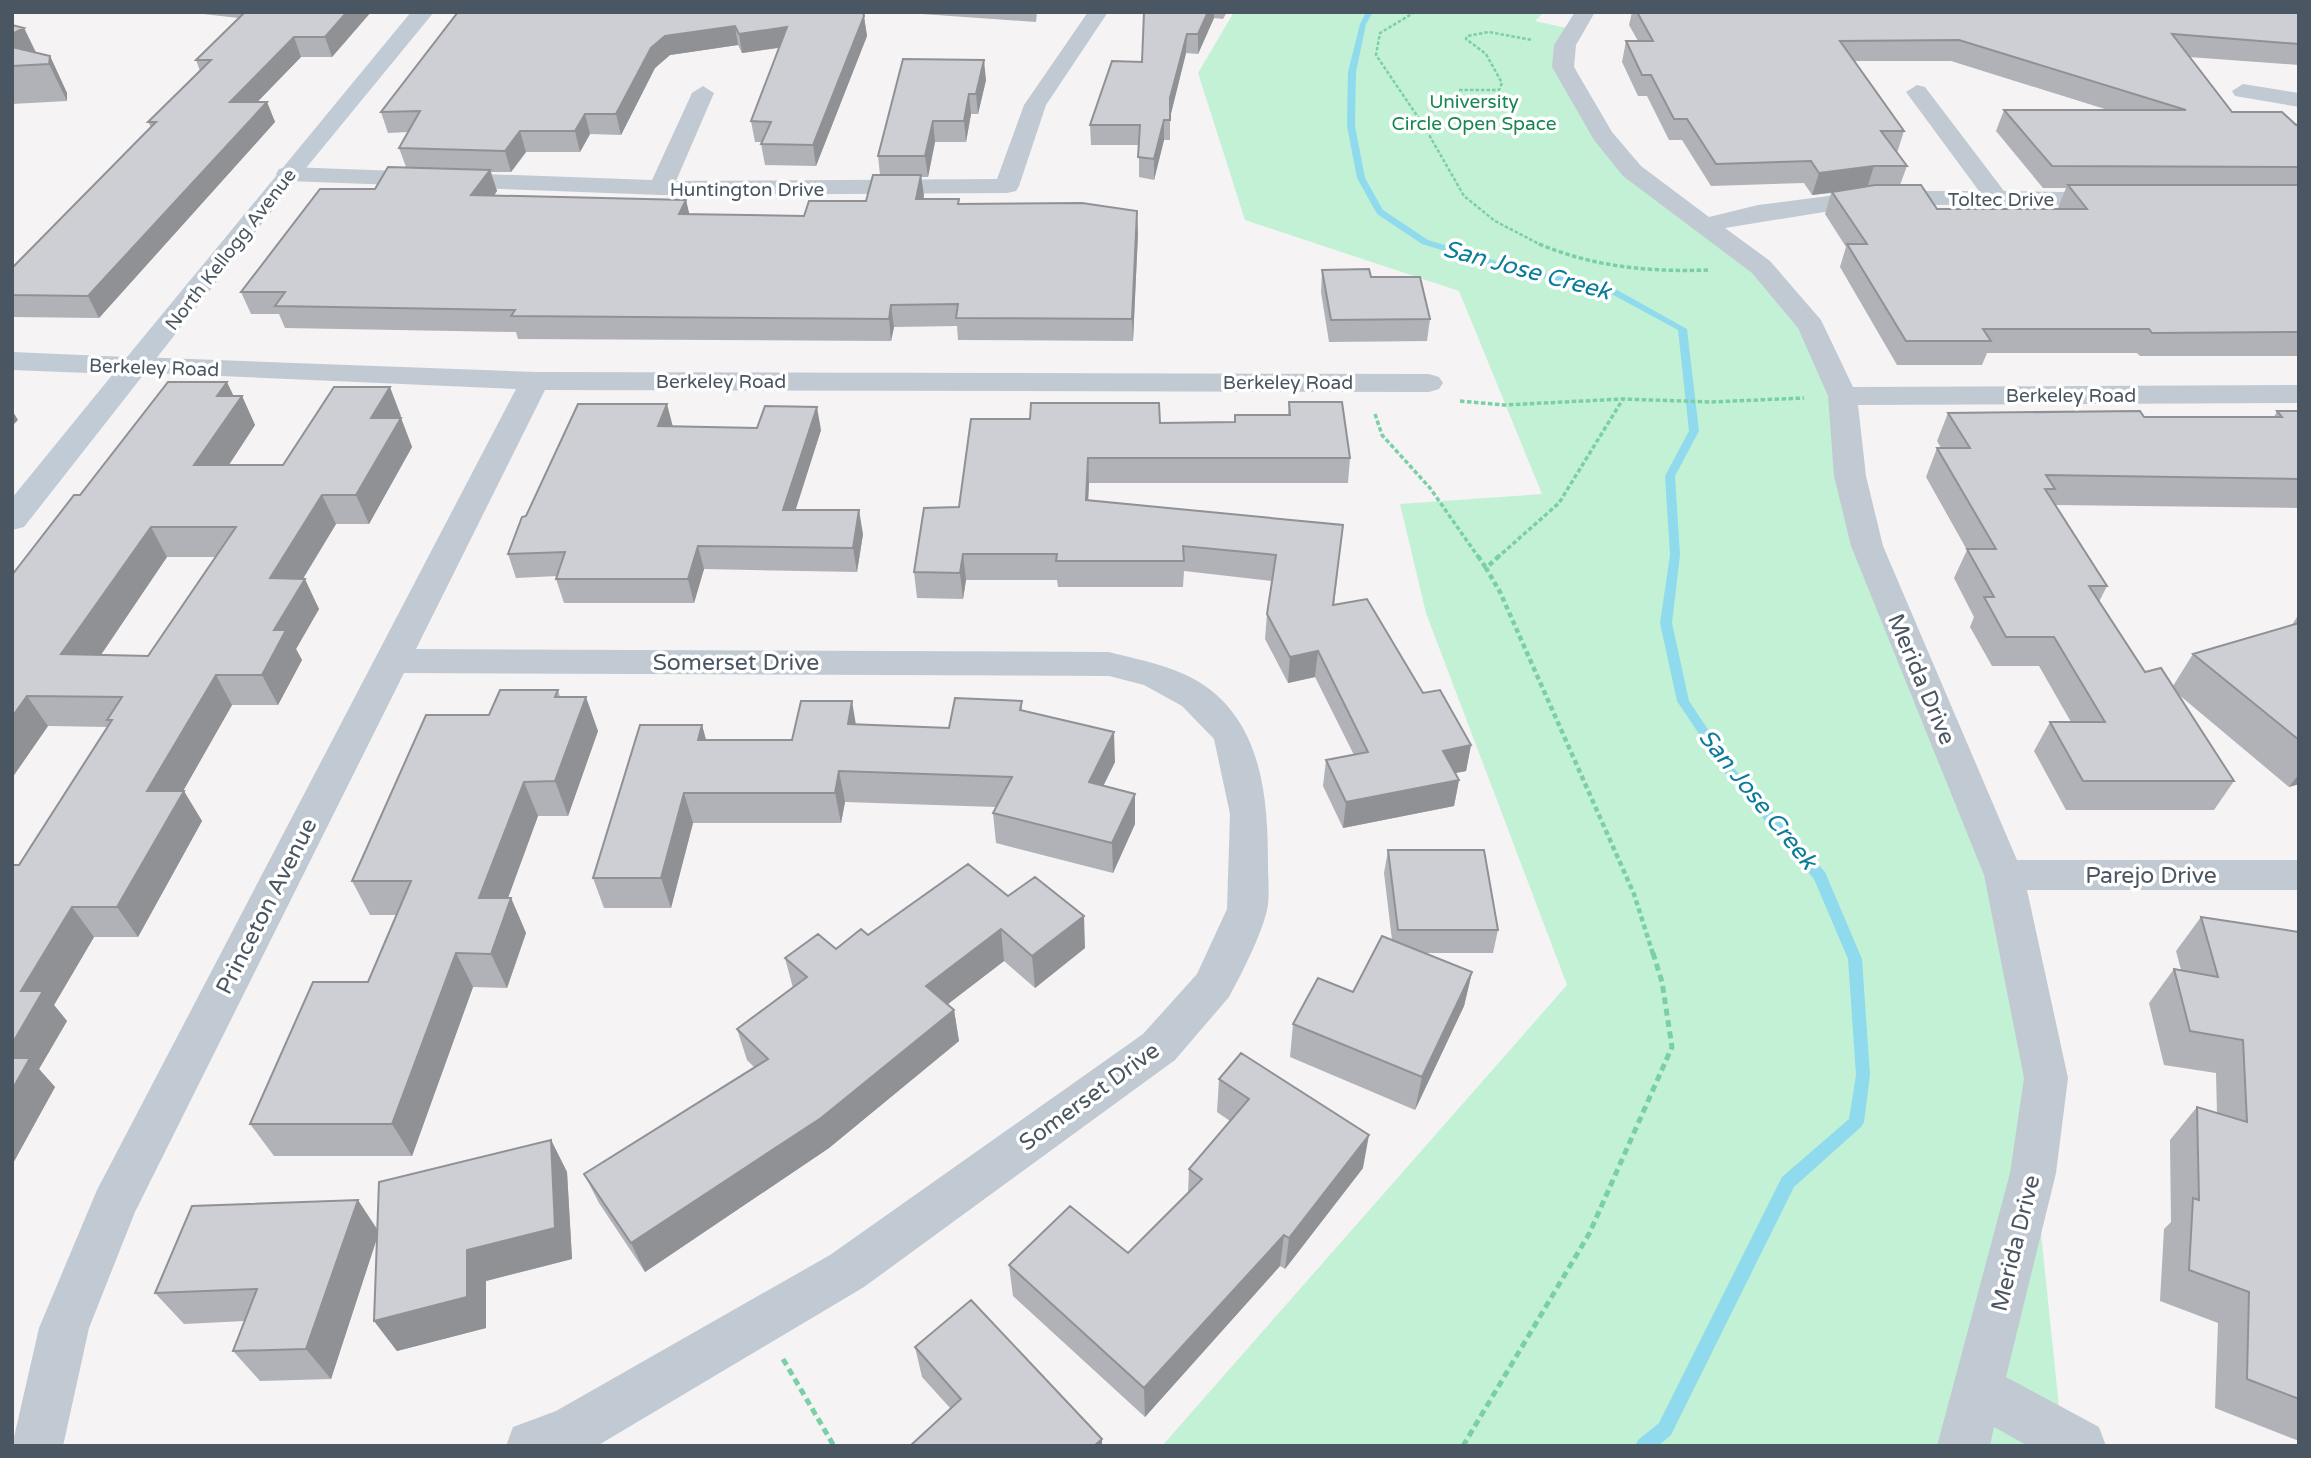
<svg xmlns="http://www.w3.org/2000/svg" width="2311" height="1458" viewBox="0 0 2311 1458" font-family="'Varela Round',sans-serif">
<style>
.green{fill:#c3f1d5}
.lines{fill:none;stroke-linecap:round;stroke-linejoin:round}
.stream{fill:#90daee;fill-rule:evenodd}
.path-far3{stroke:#7ad0a6;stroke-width:2.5;stroke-dasharray:3.5 2;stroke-linecap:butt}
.path-far2{stroke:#7ad0a6;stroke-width:3.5;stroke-dasharray:4.5 2.5;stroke-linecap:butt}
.path-far1{stroke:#7ad0a6;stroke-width:4.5;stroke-dasharray:5 3.5;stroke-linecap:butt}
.path{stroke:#7ad0a6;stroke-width:5;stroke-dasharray:7 4.5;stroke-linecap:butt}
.street{fill:#c1cad2;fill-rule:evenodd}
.secondary{fill:#c1cbd6;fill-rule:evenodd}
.wall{fill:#b0b2b7;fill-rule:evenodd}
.shaded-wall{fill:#909195}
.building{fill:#cdcfd5;stroke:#909195;stroke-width:2;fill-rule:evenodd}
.labels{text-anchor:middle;stroke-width:7;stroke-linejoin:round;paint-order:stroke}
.far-park-label{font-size:19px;fill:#17864f;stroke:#fff}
.far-street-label{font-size:19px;fill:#4a5661;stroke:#fff}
.street-label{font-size:23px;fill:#4a5661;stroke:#fff}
.water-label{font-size:24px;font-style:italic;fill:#0c7c9b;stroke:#fff}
</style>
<rect width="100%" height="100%" fill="#f5f3f3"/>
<path class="green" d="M 1234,12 L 1544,12 L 1535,21 L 1571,29 L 1565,45 L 1603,135 L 1706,225 L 1811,326 L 1850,476 L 2004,875 L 2063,1446 L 1162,1446 L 1567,985 L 1426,613 L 1400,504 L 1542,494 L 1459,291 L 1245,220 L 1198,73 Z"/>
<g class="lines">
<path class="stream" d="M 1366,12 L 1373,12 L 1366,24 L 1356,72 L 1355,126 L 1365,178 L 1383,210 L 1428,240 L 1526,270 L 1610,286 L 1687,329 L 1699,431 L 1675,476 L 1680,555 L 1672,623 L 1689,701 L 1733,767 L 1825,872 L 1862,959 L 1870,1075 L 1864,1122 L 1861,1127 L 1794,1187 L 1671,1435 L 1658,1446 L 1635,1446 L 1638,1440 L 1659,1423 L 1782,1177 L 1849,1119 L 1856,1075 L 1848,959 L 1814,879 L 1725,773 L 1677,701 L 1660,623 L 1670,555 L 1665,476 L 1689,431 L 1678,330 L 1604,290 L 1521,274 L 1422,244 L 1377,214 L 1357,178 L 1347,126 L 1348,72 L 1360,24 Z"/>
<path class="path-far3" d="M 1415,12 L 1380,33 L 1376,55 L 1424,126 L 1464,196 L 1495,221 L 1543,246
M 1459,90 L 1499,90 L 1502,83 L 1486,54 L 1466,39 L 1467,36 L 1489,32 L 1532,40"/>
<path class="path-far2" d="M 1539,244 C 1594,267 1649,272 1708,270
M 1460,401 L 1504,405 L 1623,399 L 1710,402 L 1804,398
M 1375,414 L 1382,435 L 1430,488 L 1479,558
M 1497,558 L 1559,503 L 1623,399"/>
<path class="path-far1" d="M 1478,556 L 1486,568
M 1499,556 L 1486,568 L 1500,592 L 1634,894 L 1653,954"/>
<path class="path" d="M 783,1359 L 834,1446
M 1463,1446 L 1589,1234 L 1672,1047 L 1662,982 L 1653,953"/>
<path class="street" d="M 1088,12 L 1108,12 L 1046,105 L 1019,186 L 1016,191 L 1007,193 L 661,195 L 288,181 L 279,179 L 276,174 L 279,169 L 288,167 L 652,180 L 692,93 L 703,86 L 714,93 L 676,181 L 997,179 L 1024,105 Z
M 1575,12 L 1595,12 L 1576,45 L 1574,67 L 1612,132 L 1641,166 L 1709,217 L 1758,205 L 1867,191 L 1979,191 L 1906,92 L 1917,85 L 1925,87 L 2004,191 L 2121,193 L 2124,198 L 2121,203 L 2112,205 L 1867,205 L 1725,228 L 1770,261 L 1821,320 L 1853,387 L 2299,385 L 2299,403 L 1858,405 L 1866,476 L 1883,546 L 2017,860 L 2299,860 L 2299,890 L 2027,890 L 2068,1078 L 2056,1173 L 2006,1377 L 2099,1427 L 2106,1446 L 2028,1446 L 1994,1427 L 1990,1446 L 1937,1446 L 2010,1173 L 2024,1078 L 1984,875 L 1851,546 L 1834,476 L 1828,396 L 1798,328 L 1752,273 L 1623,176 L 1594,140 L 1552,67 L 1554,45 Z
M 2243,84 L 2299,93 L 2299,107 L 2235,96 L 2232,91 Z
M 138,357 L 535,372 L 1429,374 L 1439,377 L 1443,383 L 1439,389 L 1429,392 L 545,390 L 416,649 L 1109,652 C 1143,661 1180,667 1208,688 C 1264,730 1268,803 1268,867 C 1268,880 1270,897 1267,910 C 1261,936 1242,973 1229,997 L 1175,1060 L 864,1287 L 597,1446 L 506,1446 L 513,1427 L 556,1411 L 830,1255 L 1143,1034 L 1197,974 L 1227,909 L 1230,814 L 1214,739 L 1182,706 L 1144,685 L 1109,676 L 404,673 L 135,1212 L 89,1328 L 63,1446 L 12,1446 L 39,1328 L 97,1190 L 516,389 L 128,372 L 124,366 L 128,360 Z"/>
<path class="secondary" d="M 411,12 L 434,12 L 297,179 L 24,527 L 12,530 L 12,498 L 113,374 L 12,370 L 12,352 L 127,357 Z"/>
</g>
<path class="wall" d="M 185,12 L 371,12 L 332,57 L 301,57 L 257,102 L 267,102 L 275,122 L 99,318 L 12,317 L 12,268 L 151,127 L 148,122 L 200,71 L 196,60 L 239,18 Z
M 458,12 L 863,12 L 867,36 L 816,166 L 765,165 L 761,144 L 762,142 L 755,142 L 751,121 L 779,48 L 742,53 L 738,45 L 670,55 L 655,68 L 621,135 L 590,134 L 580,152 L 526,152 L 511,172 L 491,172 L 497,191 L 494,196 L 686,200 L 689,214 L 804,216 L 866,201 L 880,175 L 878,156 L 986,80 L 978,114 L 971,114 L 966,142 L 935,142 L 928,177 L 921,177 L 924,196 L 923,199 L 1138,233 L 1133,341 L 958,340 L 957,326 L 894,327 L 891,341 L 518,339 L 516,332 L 285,328 L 279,314 L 251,314 L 241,292 L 375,189 L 406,167 L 399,148 L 408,132 L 388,133 L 381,112 Z
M 922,12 L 1037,12 L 1036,22 L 922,14 Z
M 1144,12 L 1227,12 L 1223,19 L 1214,18 L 1198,54 L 1186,53 L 1170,116 L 1170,140 L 1164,140 L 1154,180 L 1139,177 L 1139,145 L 1091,145 L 1090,125 L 1142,62 Z
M 1632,12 L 2299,12 L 2299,65 L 2189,57 L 2232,112 L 2296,125 L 2299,124 L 2299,356 L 2140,356 L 2137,353 L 1987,353 L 1982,365 L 1897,365 L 1840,267 L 1846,247 L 1825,214 L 1831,193 L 1812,195 L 1804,183 L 1711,186 L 1682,140 L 1669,140 L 1647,96 L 1638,96 L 1622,62 L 1626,41 L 1638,41 L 1629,25 ZM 1855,61 L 1951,61 L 2108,110 L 2004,110 L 1996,131 L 2043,188 L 2066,188 L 2058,208 L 2059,209 L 1937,209 L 1900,185 L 1907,166 L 1897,153 L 1904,131 Z
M 12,25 L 24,28 L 36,52 L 50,56 L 67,93 L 67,101 L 12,104 Z
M 1322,270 L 1371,277 L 1430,319 L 1427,341 L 1329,342 L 1321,292 Z
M 234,396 L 242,396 L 255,425 L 229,465 L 283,465 L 401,416 L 400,418 L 401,418 L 412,447 L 369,524 L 336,524 L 303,579 L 319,609 L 296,649 L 302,660 L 278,705 L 232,705 L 183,791 L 202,821 L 138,937 L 94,937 L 54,1005 L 67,1021 L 39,1069 L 55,1087 L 12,1165 L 12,865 L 19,865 L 108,727 L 48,726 L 12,778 L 12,575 L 80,495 ZM 167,557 L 216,557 L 148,656 L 101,655 Z
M 1289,402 L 1350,458 L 1348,483 L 1089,483 L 1088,500 L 1340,551 L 1334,605 L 1423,693 L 1471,745 L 1466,771 L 1456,773 L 1459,780 L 1454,806 L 1343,828 L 1323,786 L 1326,760 L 1354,755 L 1315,677 L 1288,683 L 1265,639 L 1267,614 L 1272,581 L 1184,571 L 1183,587 L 1058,587 L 1057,580 L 966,580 L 963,599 L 917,598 L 914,572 L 959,507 L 1160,423 L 1234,422 L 1235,415 L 1288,415 Z
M 2277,411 L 2299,411 L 2299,508 L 2055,505 L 2107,586 L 2099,602 L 2145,672 L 2173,686 L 2193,654 L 2292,625 L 2297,617 L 2299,616 L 2299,784 L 2289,787 L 2178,694 L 2234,781 L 2214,810 L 2066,810 L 2034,751 L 2050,722 L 2071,722 L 2039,666 L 1992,666 L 1970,627 L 1974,617 L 1954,578 L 1967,550 L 1926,477 L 1937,448 L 1941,448 L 1937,441 L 1948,413 L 2144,417 L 2274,417 Z
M 673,426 L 821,430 L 795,510 L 863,534 L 857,572 L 704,569 L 694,603 L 564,603 L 556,579 L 557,576 L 516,578 L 508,554 L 526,516 Z
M 558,690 L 560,697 L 598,731 L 568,816 L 538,816 L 508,898 L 511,898 L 526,933 L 507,988 L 473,987 L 412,1156 L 274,1156 L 250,1124 L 368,982 L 396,915 L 370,915 L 352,881 L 489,715 Z
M 1022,701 L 1022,710 L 1115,762 L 1103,786 L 1135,824 L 1113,873 L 996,843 L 993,813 L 996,807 L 845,802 L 841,823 L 693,823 L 671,908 L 604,908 L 593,878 L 702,725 L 706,740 L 792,740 L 856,724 L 949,728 Z
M 1388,850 L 1498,930 L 1493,953 L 1424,953 L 1472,972 L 1464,1006 L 1415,1110 L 1290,1057 L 1293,1024 L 1353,992 L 1392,940 L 1384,873 Z
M 1008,896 L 1085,948 L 1035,988 L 1004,961 L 948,1004 L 954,1010 L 959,1041 L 829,1148 L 645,1272 L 599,1203 L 584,1174 L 754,1067 L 747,1060 L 737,1029 L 793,988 L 785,958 L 836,949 L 868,935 Z
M 2201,917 L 2299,932 L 2299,1441 L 2215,1408 L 2218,1323 L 2160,1301 L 2164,1229 L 2171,1222 L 2170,1140 L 2197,1107 L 2217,1113 L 2216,1073 L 2164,1065 L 2149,1003 L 2174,969 L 2181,970 L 2176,951 Z
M 1219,1079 L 1363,1168 L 1285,1269 L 1280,1266 L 1145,1417 L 1013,1296 L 1009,1265 L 1128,1253 L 1188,1193 L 1189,1169 L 1230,1121 L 1217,1112 Z
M 551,1140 L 567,1172 L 572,1259 L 486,1281 L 486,1328 L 397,1351 L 374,1321 L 377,1238 L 331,1379 L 260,1381 L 233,1351 L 245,1321 L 184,1324 L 155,1293 L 378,1229 Z
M 915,1347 L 1102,1439 L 1102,1446 L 910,1446 L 951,1409 L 922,1377 Z"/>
<path class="shaded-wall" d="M 347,12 L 371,12 L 332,57 L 325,37 Z
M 1208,12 L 1214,12 L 1214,18 L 1198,54 L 1198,34 Z
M 864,16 L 867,36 L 816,166 L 813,145 Z
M 735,26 L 738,45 L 670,55 L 655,68 L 621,135 L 616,114 L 651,48 L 665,36 Z
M 787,27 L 790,46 L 742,53 L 739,34 Z
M 24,28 L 41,64 L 12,66 L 12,34 Z
M 1187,34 L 1186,53 L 1170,118 L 1170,98 Z
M 294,37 L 301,57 L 238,122 L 230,102 Z
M 50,56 L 67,93 L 67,101 L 49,64 Z
M 984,60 L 986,80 L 978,114 L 976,94 Z
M 969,94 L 971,114 L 966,142 L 964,121 Z
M 267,102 L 275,122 L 99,318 L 88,296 Z
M 585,114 L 590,134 L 580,152 L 575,131 Z
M 1164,120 L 1164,140 L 1154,180 L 1154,159 Z
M 933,121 L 935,142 L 928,177 L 925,156 Z
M 520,131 L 526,152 L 511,172 L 505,151 Z
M 1874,166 L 1867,188 L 1812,195 L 1819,173 Z
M 490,170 L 497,191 L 478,217 L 471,195 Z
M 921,175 L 924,196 L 918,221 L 916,199 Z
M 686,200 L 691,221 L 679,214 Z
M 1137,211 L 1138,233 L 1133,341 L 1132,319 Z
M 891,305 L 894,327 L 891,341 L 889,319 Z
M 227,382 L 237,403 L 242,396 L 255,425 L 209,495 L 194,465 L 217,396 Z
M 390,387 L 401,416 L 383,447 L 371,418 Z
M 667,404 L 673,427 L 658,426 Z
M 817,407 L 821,430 L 788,534 L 783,510 Z
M 12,410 L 18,420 L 12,426 Z
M 401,418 L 412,447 L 369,524 L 356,495 Z
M 1088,458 L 1089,483 L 1087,526 L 1086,500 Z
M 322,495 L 336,524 L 285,608 L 270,578 Z
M 859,510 L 863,534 L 857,572 L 853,548 Z
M 151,527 L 167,557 L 81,684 L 61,654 Z
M 698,546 L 704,569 L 694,603 L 688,579 Z
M 963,554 L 966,580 L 963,599 L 960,573 Z
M 305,579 L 319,609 L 296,649 L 302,660 L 278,705 L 262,675 L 274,630 Z
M 1318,651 L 1315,677 L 1288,683 L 1290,657 Z
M 216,675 L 232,705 L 166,821 L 147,791 Z
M 27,696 L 48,726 L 12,778 L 12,717 Z
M 586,697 L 598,731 L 568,816 L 555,781 Z
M 852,701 L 857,731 L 848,724 Z
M 702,725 L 710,755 L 698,740 Z
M 1114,732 L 1115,762 L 1090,813 L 1089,782 Z
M 1471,745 L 1466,771 L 1439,776 L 1443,751 Z
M 839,771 L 845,802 L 841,823 L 835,793 Z
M 2299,774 L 2299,784 L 2289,787 Z
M 1459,780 L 1454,806 L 1343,828 L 1346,802 Z
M 524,782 L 538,816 L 495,933 L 479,898 Z
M 184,791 L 202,821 L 138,937 L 117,907 Z
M 684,793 L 693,823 L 671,908 L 661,878 Z
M 1135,794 L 1135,824 L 1113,873 L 1112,843 Z
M 511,898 L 526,933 L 507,988 L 491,954 Z
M 72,907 L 94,937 L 54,1005 L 67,1021 L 39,1069 L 55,1087 L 12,1165 L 12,1044 L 21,991 Z
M 1084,916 L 1085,948 L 1035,988 L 1032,956 Z
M 1001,929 L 1004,961 L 931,1017 L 926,986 Z
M 456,953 L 473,987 L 412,1156 L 392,1124 Z
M 1472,972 L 1464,1006 L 1415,1110 L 1422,1077 Z
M 954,1010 L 959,1041 L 829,1148 L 645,1272 L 631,1243 Z
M 1369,1135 L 1363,1168 L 1285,1269 L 1289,1238 Z
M 551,1140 L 567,1172 L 572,1259 L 486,1281 L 486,1328 L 397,1351 L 374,1321 L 467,1250 Z
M 358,1200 L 379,1232 L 331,1379 L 306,1349 Z
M 1284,1235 L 1280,1266 L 1145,1417 L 1144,1388 Z
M 1102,1439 L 1102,1446 L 1094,1446 Z"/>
<path class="building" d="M 245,12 L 347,12 L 325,37 L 294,37 L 230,102 L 267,102 L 88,296 L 12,295 L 12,268 L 156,122 L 148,122 L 211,60 L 196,60 Z
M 458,12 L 863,12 L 864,16 L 813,145 L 761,144 L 771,122 L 751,121 L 787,27 L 739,34 L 735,26 L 665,36 L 651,48 L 616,114 L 585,114 L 575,131 L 520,131 L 505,151 L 399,148 L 420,111 L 381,112 Z
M 1144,12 L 1208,12 L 1198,34 L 1187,34 L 1170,98 L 1170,120 L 1164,120 L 1154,159 L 1138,157 L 1140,125 L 1090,125 L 1112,61 L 1142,62 Z
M 1637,12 L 2299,12 L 2299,44 L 2172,34 L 2232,112 L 2282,112 L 2296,125 L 2299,124 L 2299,167 L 2052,166 L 2004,110 L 2186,110 L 1959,40 L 1840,41 L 1904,131 L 1881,131 L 1907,166 L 1874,166 L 1819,173 L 1811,161 L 1716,164 L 1687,119 L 1674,119 L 1651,75 L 1642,75 L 1626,41 L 1653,41 Z
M 12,25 L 24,28 L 12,34 Z
M 12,47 L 50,56 L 49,64 L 12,66 Z
M 903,59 L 984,60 L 976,94 L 969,94 L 964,121 L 933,121 L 925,156 L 878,156 Z
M 388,167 L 490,170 L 471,195 L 686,200 L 679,214 L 804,216 L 809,201 L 866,201 L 873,175 L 921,175 L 916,199 L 959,199 L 958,204 L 1082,203 L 1137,211 L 1132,319 L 956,318 L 958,304 L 891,305 L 889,319 L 511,316 L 515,310 L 275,306 L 285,292 L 241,292 L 320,189 L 375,189 Z
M 1875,185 L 1921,185 L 1937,209 L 2087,209 L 2068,185 L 2299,185 L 2299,332 L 2152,333 L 2149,329 L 1983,329 L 1991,341 L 1906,341 L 1847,244 L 1867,244 L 1832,192 Z
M 1369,269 L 1371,277 L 1420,277 L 1430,319 L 1331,320 L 1322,270 Z
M 168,382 L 227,382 L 217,396 L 242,396 L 194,465 L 283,465 L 334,387 L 390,387 L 371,418 L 401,418 L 356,495 L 322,495 L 270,578 L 305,579 L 274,630 L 286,630 L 262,675 L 216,675 L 147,791 L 184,791 L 117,907 L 72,907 L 21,991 L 43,991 L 12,1044 L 12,865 L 19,865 L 112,720 L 107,720 L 122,697 L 27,696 L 12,717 L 12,575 L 74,495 L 80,495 ZM 151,527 L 236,527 L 148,656 L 61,654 Z
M 1289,402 L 1342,402 L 1350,458 L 1088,458 L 1086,500 L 1343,525 L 1333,605 L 1367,599 L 1423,693 L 1440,690 L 1471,745 L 1443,751 L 1459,780 L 1346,802 L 1326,760 L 1368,752 L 1318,651 L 1290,657 L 1267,614 L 1276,555 L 1183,546 L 1184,561 L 1056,561 L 1057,554 L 963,554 L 960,573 L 914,572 L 924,508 L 959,507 L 971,419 L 1030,419 L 1031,403 L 1159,403 L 1160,423 L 1235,422 L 1235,415 L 1290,415 Z
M 578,404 L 667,404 L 658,426 L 757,428 L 765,406 L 817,407 L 783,510 L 859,510 L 853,548 L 698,546 L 688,579 L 556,579 L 565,552 L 508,554 L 522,517 L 526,516 Z
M 2140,411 L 2144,417 L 2282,417 L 2277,411 L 2299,411 L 2299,479 L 2046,475 L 2055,489 L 2045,489 L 2107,586 L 2089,586 L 2145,672 L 2161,668 L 2234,781 L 2083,781 L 2050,722 L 2105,722 L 2054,637 L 2006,637 L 1984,597 L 1994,597 L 1967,549 L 1996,549 L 1937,448 L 1970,448 L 1948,413 Z
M 2299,623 L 2299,740 L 2193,654 Z
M 500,690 L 558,690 L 555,697 L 586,697 L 555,781 L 524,782 L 479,898 L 511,898 L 491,954 L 456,953 L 392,1124 L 250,1124 L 313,982 L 368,982 L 411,881 L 352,881 L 426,715 L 489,715 Z
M 955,698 L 1022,701 L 1020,710 L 1114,732 L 1089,782 L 1135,794 L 1112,843 L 993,813 L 1012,777 L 839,771 L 835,793 L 684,793 L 661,878 L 593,878 L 640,725 L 702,725 L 698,740 L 792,740 L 801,701 L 852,701 L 848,724 L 949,728 Z
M 1388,850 L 1484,850 L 1498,930 L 1398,930 Z
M 968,864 L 1008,896 L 1035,877 L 1084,916 L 1032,956 L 1001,929 L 926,986 L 954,1010 L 821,1118 L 631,1243 L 584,1174 L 768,1059 L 737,1029 L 807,977 L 785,958 L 818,934 L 836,949 L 861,929 L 868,935 Z
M 2201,917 L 2299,932 L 2299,1399 L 2247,1379 L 2249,1292 L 2189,1270 L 2193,1198 L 2199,1200 L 2197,1107 L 2247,1122 L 2243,1040 L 2190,1031 L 2174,969 L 2218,977 Z
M 1382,936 L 1472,972 L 1422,1077 L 1293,1024 L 1318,978 L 1353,992 Z
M 1241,1053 L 1369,1135 L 1289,1238 L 1284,1235 L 1144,1388 L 1009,1265 L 1070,1206 L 1128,1253 L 1202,1179 L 1189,1169 L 1249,1099 L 1219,1079 Z
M 12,1058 L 30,1058 L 12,1090 Z
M 551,1140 L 555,1228 L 467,1250 L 467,1297 L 374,1321 L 379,1182 Z
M 358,1200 L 306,1349 L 233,1351 L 257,1289 L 155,1293 L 192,1206 Z
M 971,1300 L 1102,1439 L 1094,1446 L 910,1446 L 961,1399 L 915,1347 Z"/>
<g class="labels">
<g class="far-park-label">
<text x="1474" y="108">University<tspan x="1474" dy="22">Circle Open Space</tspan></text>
</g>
<g class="far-street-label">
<text x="747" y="196">Huntington Drive</text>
<text x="2001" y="206">Toltec Drive</text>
<text transform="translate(230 249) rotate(-52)" y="7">North Kellogg Avenue</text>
<text transform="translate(154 367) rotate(2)" y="7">Berkeley Road</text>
<text x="721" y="388">Berkeley Road</text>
<text x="1288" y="389">Berkeley Road</text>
<text x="2071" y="402">Berkeley Road</text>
</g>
<g class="street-label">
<text x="736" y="670">Somerset Drive</text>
<text transform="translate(1922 679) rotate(67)" y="8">Merida Drive</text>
<text x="2151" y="883">Parejo Drive</text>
<text transform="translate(266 906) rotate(-63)" y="8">Princeton Avenue</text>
<text transform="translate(1089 1096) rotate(-36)" y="8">Somerset Drive</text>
<text transform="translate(2015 1243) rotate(-76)" y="8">Merida Drive</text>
</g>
<g class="water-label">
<text transform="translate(1527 270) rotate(15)" y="8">San Jose Creek</text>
<text transform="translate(1758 799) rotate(51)" y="8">San Jose Creek</text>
</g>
</g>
<rect width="2311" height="1458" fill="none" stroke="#4a5661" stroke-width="28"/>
</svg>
